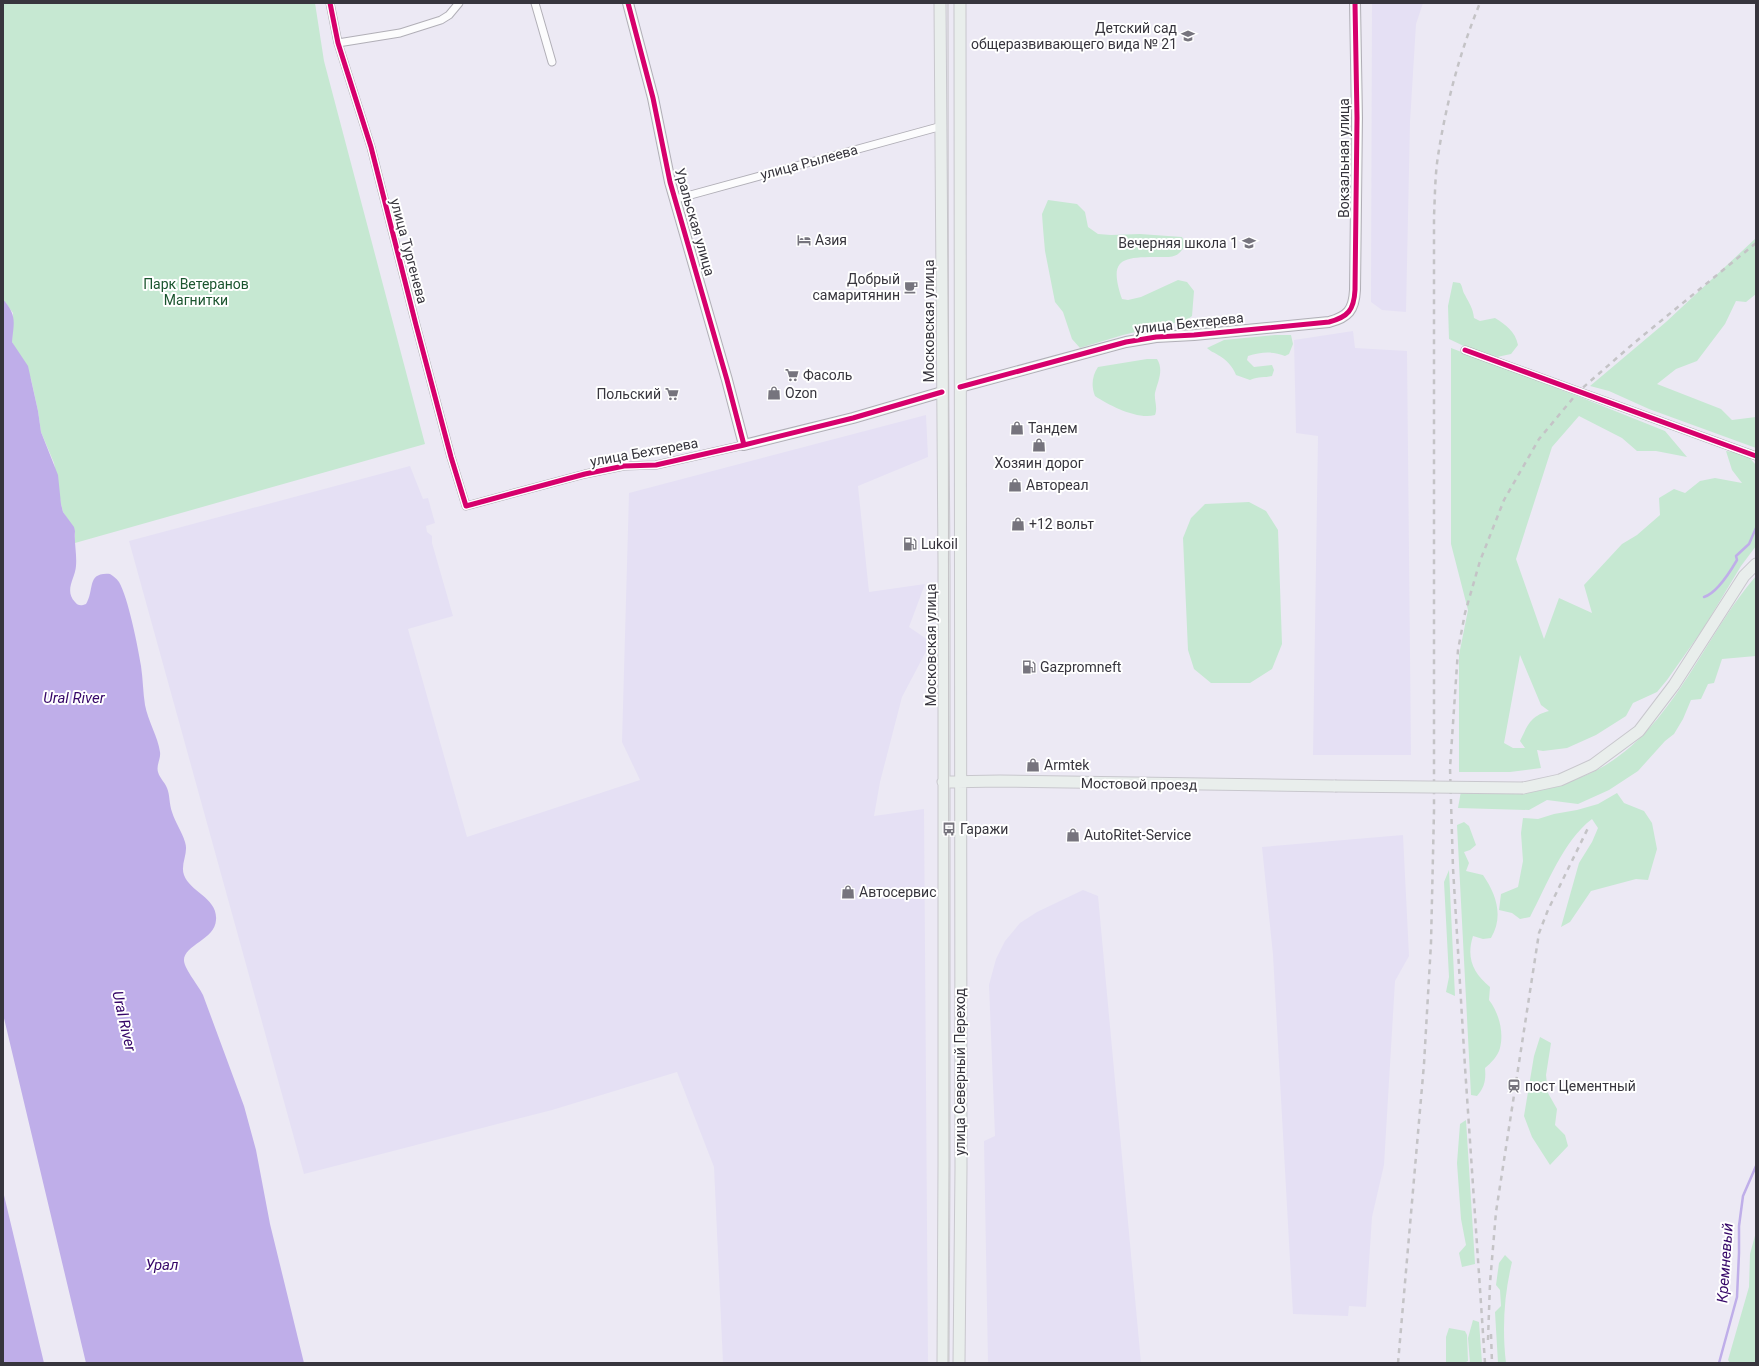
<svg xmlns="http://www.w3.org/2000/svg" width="1759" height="1366" viewBox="0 0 1759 1366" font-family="Roboto,sans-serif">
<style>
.built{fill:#e5e0f4}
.green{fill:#c6e8d2;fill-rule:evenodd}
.water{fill:#bfaee9}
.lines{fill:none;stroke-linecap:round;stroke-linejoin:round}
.stream{stroke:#bfaee9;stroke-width:2.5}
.street-casing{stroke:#b1afb7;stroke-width:9}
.secondary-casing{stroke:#b1afb7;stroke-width:12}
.primary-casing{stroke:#c8c7cd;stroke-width:13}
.street{stroke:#fcfcfd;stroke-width:7}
.secondary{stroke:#f2f5f4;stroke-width:10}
.primary{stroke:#e9eeec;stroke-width:11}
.tram{stroke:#c4c3c6;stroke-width:1}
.rail{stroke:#c4c3c6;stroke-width:2.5;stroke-dasharray:5 5;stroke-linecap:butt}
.primary-bridge-casing{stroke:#c8c7cd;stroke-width:13;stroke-linecap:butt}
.primary-bridge{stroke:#e9eeec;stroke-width:11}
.cycleway-casing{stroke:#fff;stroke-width:8}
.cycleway{stroke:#d6006c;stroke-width:5}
.labels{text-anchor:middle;stroke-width:4;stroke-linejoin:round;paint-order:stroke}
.poi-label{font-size:14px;fill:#37353d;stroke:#fff;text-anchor:start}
.street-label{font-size:14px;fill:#37353d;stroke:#fff}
.park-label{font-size:14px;fill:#1b552f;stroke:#fff}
.water-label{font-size:15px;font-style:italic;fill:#360768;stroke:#fff}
</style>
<rect width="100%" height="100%" fill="#ece9f4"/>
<path class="built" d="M 1372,3 L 1423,3 L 1416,24 L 1410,122 L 1406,312 L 1382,310 L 1371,302 Z
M 1353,331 L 1355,348 L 1407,351 L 1411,755 L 1313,755 L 1318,436 L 1296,433 L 1294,340 Z
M 926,415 L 928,457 L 858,486 L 869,592 L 925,584 L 909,627 L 931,642 L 902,697 L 880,782 L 874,816 L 924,809 L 928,1363 L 723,1363 L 714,1167 L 677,1072 L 552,1110 L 304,1174 L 129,541 L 410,466 L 423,499 L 428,498 L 435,523 L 426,526 L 427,532 L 432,536 L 432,543 L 453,616 L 408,629 L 467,837 L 640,780 L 622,742 L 629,493 Z
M 1403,835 L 1409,956 L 1395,981 L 1384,1165 L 1372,1217 L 1366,1307 L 1349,1306 L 1348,1316 L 1293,1314 L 1273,955 L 1262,847 Z
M 1083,890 L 1098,896 L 1141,1363 L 988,1363 L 984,1141 L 995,1136 L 989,985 L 996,959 L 1005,941 L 1020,923 L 1037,912 Z"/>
<path class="green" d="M 3,3 L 315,3 L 324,61 L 425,444 L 75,543 L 75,531 L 63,512 L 61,504 L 54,463 L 41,432 L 38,411 L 31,379 L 12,342 L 13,313 L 3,299 Z
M 1048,200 L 1077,204 L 1085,212 L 1088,227 L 1098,234 L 1111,235 L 1140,234 L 1182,237 L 1186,245 C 1184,247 1181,252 1178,254 C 1173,258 1165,257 1159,257 C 1122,257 1108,258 1122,299 L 1128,300 L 1141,297 L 1178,280 L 1187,282 L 1194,291 L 1192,316 L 1187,320 L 1123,335 L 1080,348 L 1072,339 L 1063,312 L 1055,302 L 1045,251 L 1043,228 L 1042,214 Z
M 1756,238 L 1756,294 L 1746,302 L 1736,301 L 1725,324 L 1697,361 L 1676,369 L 1657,384 L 1721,409 L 1732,420 L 1756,417 L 1756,448 L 1649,409 L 1609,391 L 1590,386 L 1666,322 Z
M 1453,282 L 1460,283 C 1463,287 1462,291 1465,295 C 1469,303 1473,308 1474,318 L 1480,321 L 1495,318 C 1506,325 1515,331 1518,345 L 1511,354 L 1497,357 L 1468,348 L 1449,339 L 1448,306 Z
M 1275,335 L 1291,335 L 1293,344 L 1289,354 L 1285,356 C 1273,351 1261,352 1248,356 L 1247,360 L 1254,367 L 1272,365 L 1274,370 L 1272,376 C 1264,378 1259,376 1250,380 L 1236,375 C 1233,367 1226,359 1218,355 C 1214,352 1211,352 1207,348 L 1224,340 Z
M 1451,348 L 1580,397 L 1665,431 L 1687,457 L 1656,451 L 1637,451 L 1622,438 L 1579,416 L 1552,447 L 1516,559 L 1544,639 L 1559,598 L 1592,613 L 1584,585 L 1622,544 L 1637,535 L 1660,515 L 1659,498 L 1674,489 L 1685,493 L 1700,481 L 1715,478 L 1742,483 L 1732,470 L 1726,451 L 1746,454 L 1756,465 L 1756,546 L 1741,566 L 1703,629 L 1667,680 L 1657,692 L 1633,703 L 1626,716 L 1596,735 L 1567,748 L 1543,751 L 1537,750 L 1541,768 L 1510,772 L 1459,772 L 1459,655 L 1468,610 L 1451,544 ZM 1520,655 L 1541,705 L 1549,711 C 1530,716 1528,725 1520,741 L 1525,748 L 1513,748 L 1504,743 Z
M 1147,359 L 1157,359 C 1164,370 1158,381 1155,393 C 1154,400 1158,407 1155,415 C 1138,420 1110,406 1095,396 C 1091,386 1092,376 1098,367 Z
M 1249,502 L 1266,511 L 1278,530 L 1282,644 L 1272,669 L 1250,683 L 1211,683 L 1194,669 L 1188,650 L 1183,538 L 1191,518 L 1205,504 Z
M 1756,576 L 1756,656 L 1722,659 L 1714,683 L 1708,684 L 1701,699 L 1691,700 L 1683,719 L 1674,734 L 1665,741 L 1638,771 L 1609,790 L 1578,804 L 1547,800 L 1529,810 L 1458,808 L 1461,791 C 1483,790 1506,788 1528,787 C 1538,786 1548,787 1558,785 C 1567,783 1576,779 1584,776 C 1670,740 1699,642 1756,576 Z
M 1617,793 L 1624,803 L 1644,811 L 1652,823 L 1657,849 L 1648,880 L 1636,879 L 1591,891 L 1570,922 L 1561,927 L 1579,863 L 1592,842 L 1598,828 L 1592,819 C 1563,841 1547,885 1530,917 L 1520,919 L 1512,913 L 1499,910 L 1501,894 L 1518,887 L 1523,861 L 1521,833 L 1523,818 L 1538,819 L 1554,814 L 1577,810 L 1598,804 Z
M 1464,822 L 1469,826 L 1476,845 L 1470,850 L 1464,852 L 1469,863 L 1466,871 L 1483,875 C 1496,894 1504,916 1491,938 L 1483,939 L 1473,936 C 1466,958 1473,973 1490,987 L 1489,1000 C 1499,1013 1504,1032 1500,1048 C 1498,1056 1491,1063 1485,1068 C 1486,1079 1485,1087 1477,1096 L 1471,1095 L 1457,825 Z
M 1449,870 L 1455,996 L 1446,992 L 1449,977 L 1444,882 Z
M 1540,1037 L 1551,1043 L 1546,1075 L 1548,1093 L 1557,1109 L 1555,1125 L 1565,1135 L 1568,1146 L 1550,1165 L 1532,1137 L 1524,1116 L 1534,1056 Z
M 1466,1120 L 1475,1264 L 1462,1267 L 1459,1253 L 1466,1245 L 1461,1219 L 1457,1163 L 1460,1124 Z
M 1756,1232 L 1756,1363 L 1730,1363 L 1728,1360 L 1749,1287 L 1750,1254 Z
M 1505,1255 L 1512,1262 C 1504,1295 1502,1329 1506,1363 L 1498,1363 L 1495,1312 L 1501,1306 L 1500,1290 L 1496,1285 L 1499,1263 Z
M 1473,1320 L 1479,1322 L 1482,1363 L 1470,1363 L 1468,1338 Z
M 1449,1328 L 1465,1331 L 1467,1335 L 1468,1361 L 1464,1363 L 1446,1363 L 1446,1337 Z"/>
<path class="water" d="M 3,299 C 17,316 14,321 12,342 L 28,366 L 38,411 L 41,432 L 58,475 L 61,504 L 63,512 L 74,527 L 75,531 C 74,543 77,554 76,566 C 75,579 64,590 75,602 C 78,606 81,606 86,604 C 95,590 86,572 110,574 C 113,576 116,578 119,582 C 128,597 138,647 141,666 C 143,679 143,693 145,705 C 148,721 158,737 160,752 C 161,759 156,765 158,772 C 160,779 165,782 167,788 C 170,795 169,804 172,812 C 175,822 182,832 185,842 C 189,853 180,864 184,875 C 190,892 218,898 216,920 C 215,940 183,945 184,961 C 185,970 199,986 203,995 L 244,1106 L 256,1150 L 270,1224 L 304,1363 L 86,1363 L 3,1014 Z
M 3,1191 L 44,1363 L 3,1363 Z"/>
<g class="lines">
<path class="stream" d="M 1704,597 C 1717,593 1730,572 1737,560 L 1736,556 L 1749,544 L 1756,528
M 1719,1363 L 1737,1297 L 1739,1253 L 1739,1226 L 1743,1196 L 1756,1166"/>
<g class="street-casing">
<path id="street" d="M 330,3 L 338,43 L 371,147 L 416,325 L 451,457 L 466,506 L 585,474 L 624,466 L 656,465 L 744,445
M 535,3 L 552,62
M 338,43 L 400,33 L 441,20 L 449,15 L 459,3
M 676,199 L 942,126
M 1465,350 L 1756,456"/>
</g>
<g class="secondary-casing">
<path id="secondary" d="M 628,3 L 653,98 L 670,182 L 727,380 L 744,445 L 853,418 L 942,392
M 960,387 L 1126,342 L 1156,337 L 1194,335 L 1329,322 C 1348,317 1354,310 1355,290 L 1357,118 L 1355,3"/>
</g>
<g class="primary-casing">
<path id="primary" d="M 940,3 L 944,565 L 944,1165 L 943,1363
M 943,782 L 1000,781 L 1335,786
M 1523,788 L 1560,780 L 1593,765 L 1639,731 L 1674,685 L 1744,576 L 1756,564
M 959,1363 L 961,1168 L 960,3"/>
</g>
<use href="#street" class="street"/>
<use href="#secondary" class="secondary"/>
<use href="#primary" class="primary"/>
<path class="tram" d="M 948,1363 L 949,1165 L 948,3"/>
<path class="rail" d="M 1491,1334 L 1492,1363
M 1488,1340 L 1490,1283 L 1496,1212 L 1539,933 L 1548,910 L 1589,826
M 1398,1363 L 1424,1064 L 1431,943 L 1434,811 L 1434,216 C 1435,196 1435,175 1438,156 C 1446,104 1460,51 1480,3
M 1485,1363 L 1465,1067 L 1453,868 L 1450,768 L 1458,650 L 1465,613 L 1480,561 L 1504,500 L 1539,439 L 1579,391 L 1634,343 L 1756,243"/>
<g class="primary-bridge-casing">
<path id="primary-bridge" d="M 1335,786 L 1523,788"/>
</g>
<use href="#primary-bridge" class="primary-bridge"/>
<g class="cycleway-casing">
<path id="cycleway" d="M 330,3 L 338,43 L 371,147 L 416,325 L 451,457 L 466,506 L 585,474 L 624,466 L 656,465 L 744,445 L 853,418 L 942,392
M 628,3 L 653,98 L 670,182 L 727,380 L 744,445
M 1465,350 L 1756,456
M 960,387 L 1126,342 L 1156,337 L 1194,335 L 1329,322 C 1348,317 1354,310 1355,290 L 1357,118 L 1355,3"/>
</g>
<use href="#cycleway" class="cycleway"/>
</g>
<defs>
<g id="school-bare" transform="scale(1.08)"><path d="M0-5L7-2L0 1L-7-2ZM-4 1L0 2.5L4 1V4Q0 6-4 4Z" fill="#76747d" stroke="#fff" stroke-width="2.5" paint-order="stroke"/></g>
<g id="hotel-bare" transform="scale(1.08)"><path d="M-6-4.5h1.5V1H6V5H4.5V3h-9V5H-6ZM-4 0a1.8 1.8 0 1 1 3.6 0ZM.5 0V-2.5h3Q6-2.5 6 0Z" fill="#76747d" stroke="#fff" stroke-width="2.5" paint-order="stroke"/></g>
<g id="cafe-bare" transform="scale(1.08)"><path d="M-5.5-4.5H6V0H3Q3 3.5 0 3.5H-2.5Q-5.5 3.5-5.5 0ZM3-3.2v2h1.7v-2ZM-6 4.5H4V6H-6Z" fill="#76747d" stroke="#fff" stroke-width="2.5" paint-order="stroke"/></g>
<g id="supermarket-bare" transform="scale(1.08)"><path d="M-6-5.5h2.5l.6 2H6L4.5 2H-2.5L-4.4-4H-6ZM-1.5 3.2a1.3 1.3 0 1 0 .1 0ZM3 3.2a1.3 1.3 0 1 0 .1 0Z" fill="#76747d" stroke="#fff" stroke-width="2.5" paint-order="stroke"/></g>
<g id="shop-bare" transform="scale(1.08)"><path d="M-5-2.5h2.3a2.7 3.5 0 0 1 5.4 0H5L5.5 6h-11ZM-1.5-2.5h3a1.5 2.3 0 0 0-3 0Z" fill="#76747d" stroke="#fff" stroke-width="2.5" paint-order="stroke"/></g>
<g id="fuel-bare" transform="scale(1.08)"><path d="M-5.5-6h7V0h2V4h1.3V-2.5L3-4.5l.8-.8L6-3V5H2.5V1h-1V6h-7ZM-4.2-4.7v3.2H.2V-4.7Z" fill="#76747d" stroke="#fff" stroke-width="2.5" paint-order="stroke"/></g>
<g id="bus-bare" transform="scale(1.08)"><path d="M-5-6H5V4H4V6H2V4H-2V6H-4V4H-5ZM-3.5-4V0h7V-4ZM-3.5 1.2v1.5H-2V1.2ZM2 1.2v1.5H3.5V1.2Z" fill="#76747d" stroke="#fff" stroke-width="2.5" paint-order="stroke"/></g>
<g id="station-bare" transform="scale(1.08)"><path d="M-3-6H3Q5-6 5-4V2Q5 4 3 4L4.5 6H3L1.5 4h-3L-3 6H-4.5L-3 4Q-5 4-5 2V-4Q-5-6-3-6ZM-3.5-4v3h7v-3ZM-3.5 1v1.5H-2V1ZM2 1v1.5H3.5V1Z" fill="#76747d" stroke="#fff" stroke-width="2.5" paint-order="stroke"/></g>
</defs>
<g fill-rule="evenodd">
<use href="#school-bare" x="1188" y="36"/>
<use href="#hotel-bare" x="804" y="240"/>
<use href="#school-bare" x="1249" y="243"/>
<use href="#cafe-bare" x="911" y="287"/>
<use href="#supermarket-bare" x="792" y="375"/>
<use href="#shop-bare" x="774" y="393"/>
<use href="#supermarket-bare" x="672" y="394"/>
<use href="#shop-bare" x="1017" y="428"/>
<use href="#shop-bare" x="1039" y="445"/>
<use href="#shop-bare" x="1015" y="485"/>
<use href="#shop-bare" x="1018" y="524"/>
<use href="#fuel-bare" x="910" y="544"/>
<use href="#fuel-bare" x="1029" y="667"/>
<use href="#shop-bare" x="1033" y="765"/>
<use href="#bus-bare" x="949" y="829"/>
<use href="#shop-bare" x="1073" y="835"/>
<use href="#shop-bare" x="848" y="892"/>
<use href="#station-bare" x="1514" y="1086"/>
</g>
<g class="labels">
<g class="poi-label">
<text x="1177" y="33" text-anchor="end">Детский сад<tspan x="1177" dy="16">общеразвивающего вида № 21</tspan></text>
<text x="815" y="245">Азия</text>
<text x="1238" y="248" text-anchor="end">Вечерняя школа 1</text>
<text x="900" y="284" text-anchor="end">Добрый<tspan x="900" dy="16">самаритянин</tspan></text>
<text x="803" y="380">Фасоль</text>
<text x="785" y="398">Ozon</text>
<text x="661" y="399" text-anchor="end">Польский</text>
<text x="1028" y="433">Тандем</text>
<text x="1039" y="468" text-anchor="middle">Хозяин дорог</text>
<text x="1026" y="490">Автореал</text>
<text x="1029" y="529">+12 вольт</text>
<text x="921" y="549">Lukoil</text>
<text x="1040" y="672">Gazpromneft</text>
<text x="1044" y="770">Armtek</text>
<text x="960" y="834">Гаражи</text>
<text x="1084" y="840">AutoRitet-Service</text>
<text x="859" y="897">Автосервис</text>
<text x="1525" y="1091">пост Цементный</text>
</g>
<g class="street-label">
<text transform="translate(1344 158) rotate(-90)" y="5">Вокзальная улица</text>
<text transform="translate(809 162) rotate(-15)" y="5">улица Рылеева</text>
<text transform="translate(695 222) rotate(74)" y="5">Уральская улица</text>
<text transform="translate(409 251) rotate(75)" y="5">улица Тургенева</text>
<text transform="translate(929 321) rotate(-90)" y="5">Московская улица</text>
<text transform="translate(1189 323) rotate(-6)" y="5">улица Бехтерева</text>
<text transform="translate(644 452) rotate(-10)" y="5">улица Бехтерева</text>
<text transform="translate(931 645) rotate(-90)" y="5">Московская улица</text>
<text transform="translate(1139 784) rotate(1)" y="5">Мостовой проезд</text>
<text transform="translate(960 1072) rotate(-90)" y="5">улица Северный Переход</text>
</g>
<g class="park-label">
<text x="196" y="289">Парк Ветеранов<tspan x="196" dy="16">Магнитки</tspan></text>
</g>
<g class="water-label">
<text x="74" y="703">Ural River</text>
<text transform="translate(124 1021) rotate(77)" y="5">Ural River</text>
<text transform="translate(1725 1263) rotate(-86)" y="5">Кремневый</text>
<text x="162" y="1270">Урал</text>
</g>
</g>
<rect width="1759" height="1366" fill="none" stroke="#37353d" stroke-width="8"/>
</svg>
